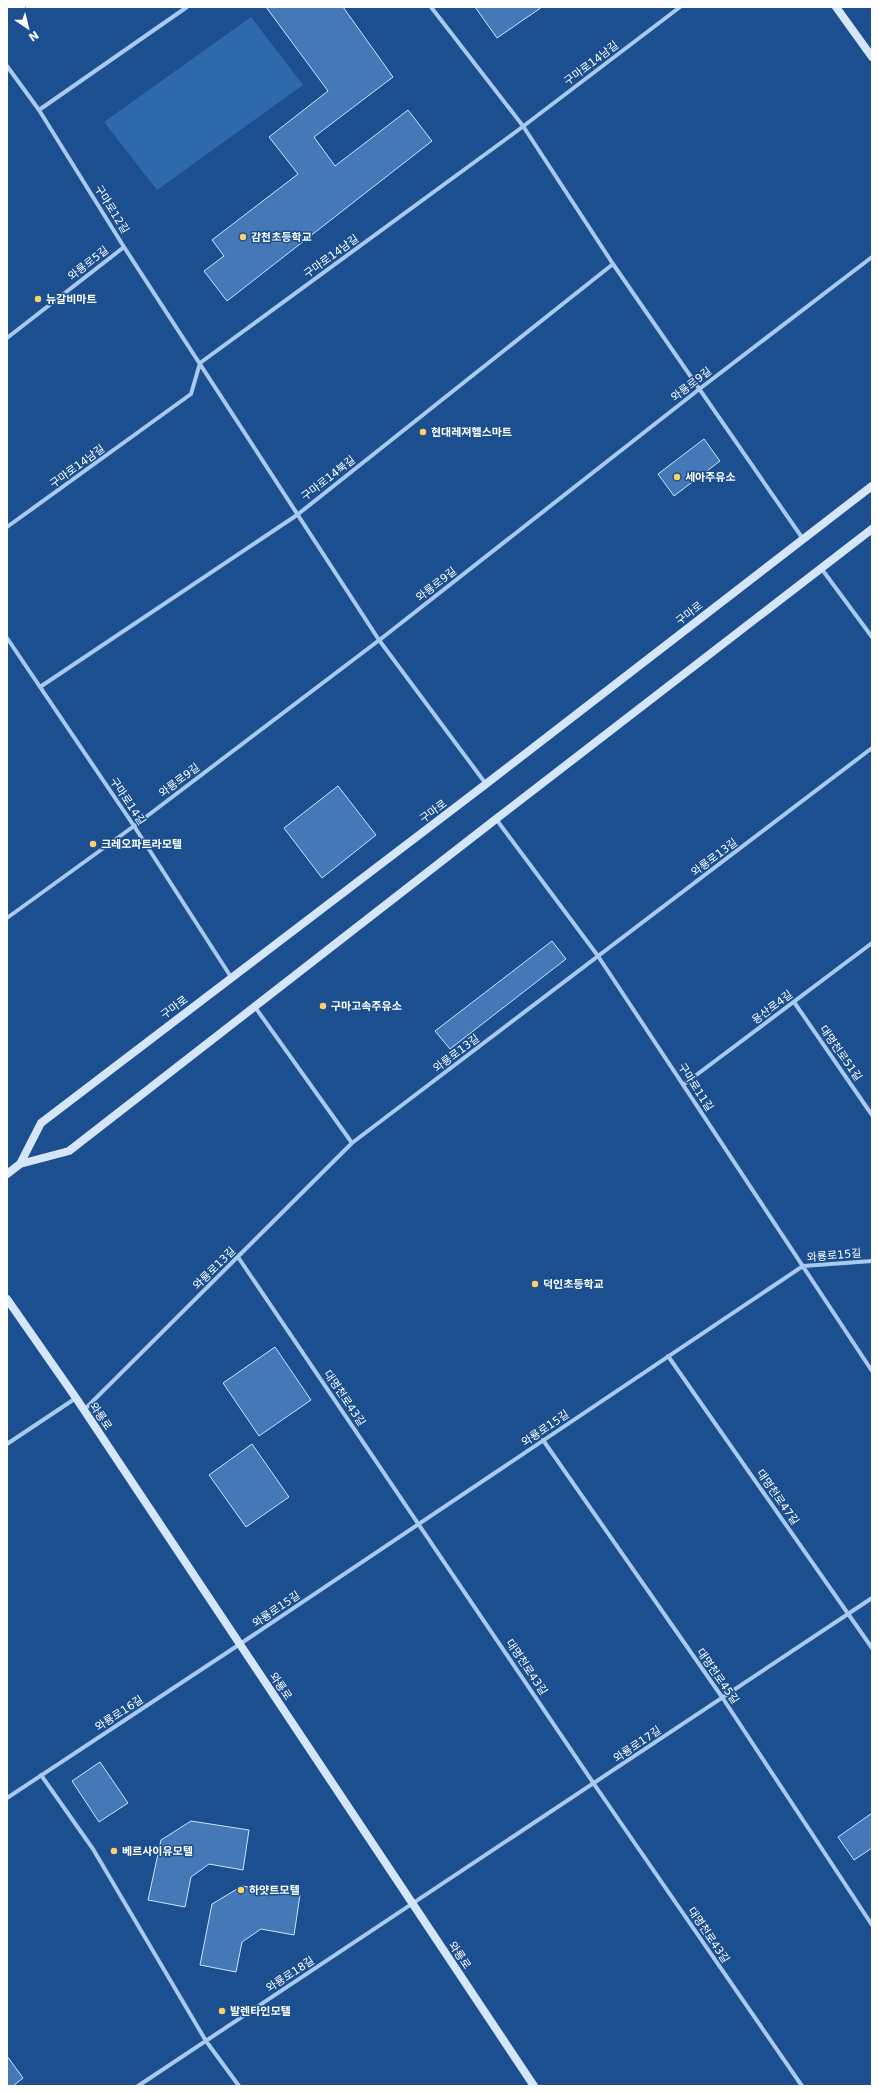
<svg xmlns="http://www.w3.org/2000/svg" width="879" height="2093" viewBox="0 0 879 2093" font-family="'DejaVu Sans','Noto Sans KR',sans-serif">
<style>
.green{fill:#2e69ad}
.building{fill:#4478b7;stroke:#cfe3fa}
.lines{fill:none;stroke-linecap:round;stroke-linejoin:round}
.street{stroke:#a9c9ee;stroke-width:4}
.secondary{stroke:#d6e6fa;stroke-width:8}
.poi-dot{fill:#ffd166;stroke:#1b4f8f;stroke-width:1.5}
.labels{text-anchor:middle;stroke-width:3;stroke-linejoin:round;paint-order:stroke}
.street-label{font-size:11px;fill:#fff;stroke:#1b4f8f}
.poi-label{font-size:11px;font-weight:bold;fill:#fff;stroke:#1b4f8f;text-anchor:start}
</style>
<rect width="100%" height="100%" fill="#1b4f8f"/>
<path class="green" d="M 251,17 L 303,85 L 157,190 L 104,122 Z"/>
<path class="building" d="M 266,7 L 343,7 L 393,77 L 314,137 L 335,166 L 408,110 L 432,141 L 227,301 L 204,271 L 224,256 L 212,240 L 298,174 L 269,137 L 328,91 Z
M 475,7 L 542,7 L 497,38 Z
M 704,439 L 720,461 L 674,496 L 658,474 Z
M 338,786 L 376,835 L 322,878 L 284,828 Z
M 552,941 L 566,959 L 450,1049 L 435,1031 Z
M 275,1347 L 311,1400 L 259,1436 L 223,1383 Z
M 252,1444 L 289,1497 L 246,1527 L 209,1475 Z
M 100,1762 L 128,1803 L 99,1822 L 72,1781 Z
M 872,1813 L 872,1848 L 854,1860 L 838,1837 Z
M 191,1821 L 249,1830 L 243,1870 L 209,1864 L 191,1877 L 185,1907 L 148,1900 L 161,1840 Z
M 242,1886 L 300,1895 L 294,1935 L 261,1929 L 242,1942 L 236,1972 L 200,1965 L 212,1904 Z
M 7,2056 L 23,2078 L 13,2086 L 7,2086 Z"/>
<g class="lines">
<path class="street" d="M 431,7 L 523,126 L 613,264 L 803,539
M 7,66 L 39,110 L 124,247 L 379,640 L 486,784
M 39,110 L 187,7
M 7,338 L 124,247
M 7,527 L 191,394 L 200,363 L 517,131 L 680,7
M 821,568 L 872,637
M 7,638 L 134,826 L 231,977
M 40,687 L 297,515 L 613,264
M 496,819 L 598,956 L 872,1371
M 7,918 L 134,826 L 382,638 L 702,387 L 872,257
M 794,1002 L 872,1115
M 255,1007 L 352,1143
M 683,1085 L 872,943
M 238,1257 L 594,1784 L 802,2086
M 668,1356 L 872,1648
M 84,1410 L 352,1143 L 872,748
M 543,1440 L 722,1697 L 872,1925
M 7,1444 L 76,1398
M 41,1775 L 93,1849 L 206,2041 L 239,2086
M 7,1798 L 240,1644 L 803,1266 L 872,1261
M 138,2086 L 872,1598"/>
<path class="secondary" d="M 836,7 L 872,57
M 20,1164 L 41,1123 L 486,784 L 872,486
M 7,1174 L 20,1164 L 69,1151 L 496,819 L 872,529
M 7,1299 L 76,1398 L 534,2086"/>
</g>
<g class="poi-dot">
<circle cx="243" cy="237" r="4"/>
<circle cx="38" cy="299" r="4"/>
<circle cx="423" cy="432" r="4"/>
<circle cx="677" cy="477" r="4"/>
<circle cx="93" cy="844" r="4"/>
<circle cx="323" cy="1006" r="4"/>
<circle cx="535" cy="1284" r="4"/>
<circle cx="114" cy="1851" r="4"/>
<circle cx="241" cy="1890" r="4"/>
<circle cx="222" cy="2011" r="4"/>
</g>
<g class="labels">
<g class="street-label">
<text transform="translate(591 63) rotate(-37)" y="4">구마로14남길</text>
<text transform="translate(112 209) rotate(58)" y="4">구마로12길</text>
<text transform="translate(331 256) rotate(-36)" y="4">구마로14남길</text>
<text transform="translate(88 263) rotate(-38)" y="4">와룡로5길</text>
<text transform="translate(691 384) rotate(-38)" y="4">와룡로9길</text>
<text transform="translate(77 466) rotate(-36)" y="4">구마로14남길</text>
<text transform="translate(328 478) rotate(-38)" y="4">구마로14북길</text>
<text transform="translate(436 584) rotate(-38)" y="4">와룡로9길</text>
<text transform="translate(689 613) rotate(-38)" y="4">구마로</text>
<text transform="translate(179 780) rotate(-37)" y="4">와룡로9길</text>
<text transform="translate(128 801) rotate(56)" y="4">구마로14길</text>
<text transform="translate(433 811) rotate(-37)" y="4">구마로</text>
<text transform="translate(714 857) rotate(-37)" y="4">와룡로13길</text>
<text transform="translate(174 1007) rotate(-37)" y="4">구마로</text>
<text transform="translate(772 1007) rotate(-37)" y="4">용산로4길</text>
<text transform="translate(456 1053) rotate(-37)" y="4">와룡로13길</text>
<text transform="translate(841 1053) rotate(55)" y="4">대명천로51길</text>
<text transform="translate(696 1087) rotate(57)" y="4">구마로11길</text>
<text transform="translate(834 1255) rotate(-5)" y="4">와룡로15길</text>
<text transform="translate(214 1268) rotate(-45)" y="4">와룡로13길</text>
<text transform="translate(345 1398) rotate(56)" y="4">대명천로43길</text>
<text transform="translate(101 1416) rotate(56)" y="4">와룡로</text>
<text transform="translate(545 1428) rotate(-34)" y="4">와룡로15길</text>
<text transform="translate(778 1497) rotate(55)" y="4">대명천로47길</text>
<text transform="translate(276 1609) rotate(-34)" y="4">와룡로15길</text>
<text transform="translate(527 1667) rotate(56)" y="4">대명천로43길</text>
<text transform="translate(718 1676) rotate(55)" y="4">대명천로45길</text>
<text transform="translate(281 1686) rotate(56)" y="4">와룡로</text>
<text transform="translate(119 1713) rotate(-33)" y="4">와룡로16길</text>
<text transform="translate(637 1744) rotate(-34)" y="4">와룡로17길</text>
<text transform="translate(709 1935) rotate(56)" y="4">대명천로43길</text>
<text transform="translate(460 1955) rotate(56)" y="4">와룡로</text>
<text transform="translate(290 1974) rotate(-33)" y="4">와룡로18길</text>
</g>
<g class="poi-label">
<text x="251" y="241">감천초등학교</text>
<text x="46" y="303">뉴갈비마트</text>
<text x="431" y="436">현대레져헬스마트</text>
<text x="685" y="481">세아주유소</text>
<text x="101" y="848">크레오파트라모텔</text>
<text x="331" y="1010">구마고속주유소</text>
<text x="543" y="1288">덕인초등학교</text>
<text x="122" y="1855">베르사이유모텔</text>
<text x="249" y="1894">하얏트모텔</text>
<text x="230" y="2015">발렌타인모텔</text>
</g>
</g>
<rect width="879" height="2093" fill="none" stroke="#ffffff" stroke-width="16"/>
<g transform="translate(28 28) rotate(145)" stroke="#1b4f8f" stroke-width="3" paint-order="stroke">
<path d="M0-3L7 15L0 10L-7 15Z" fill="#ffffff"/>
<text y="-6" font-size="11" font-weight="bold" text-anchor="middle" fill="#ffffff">N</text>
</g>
</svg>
